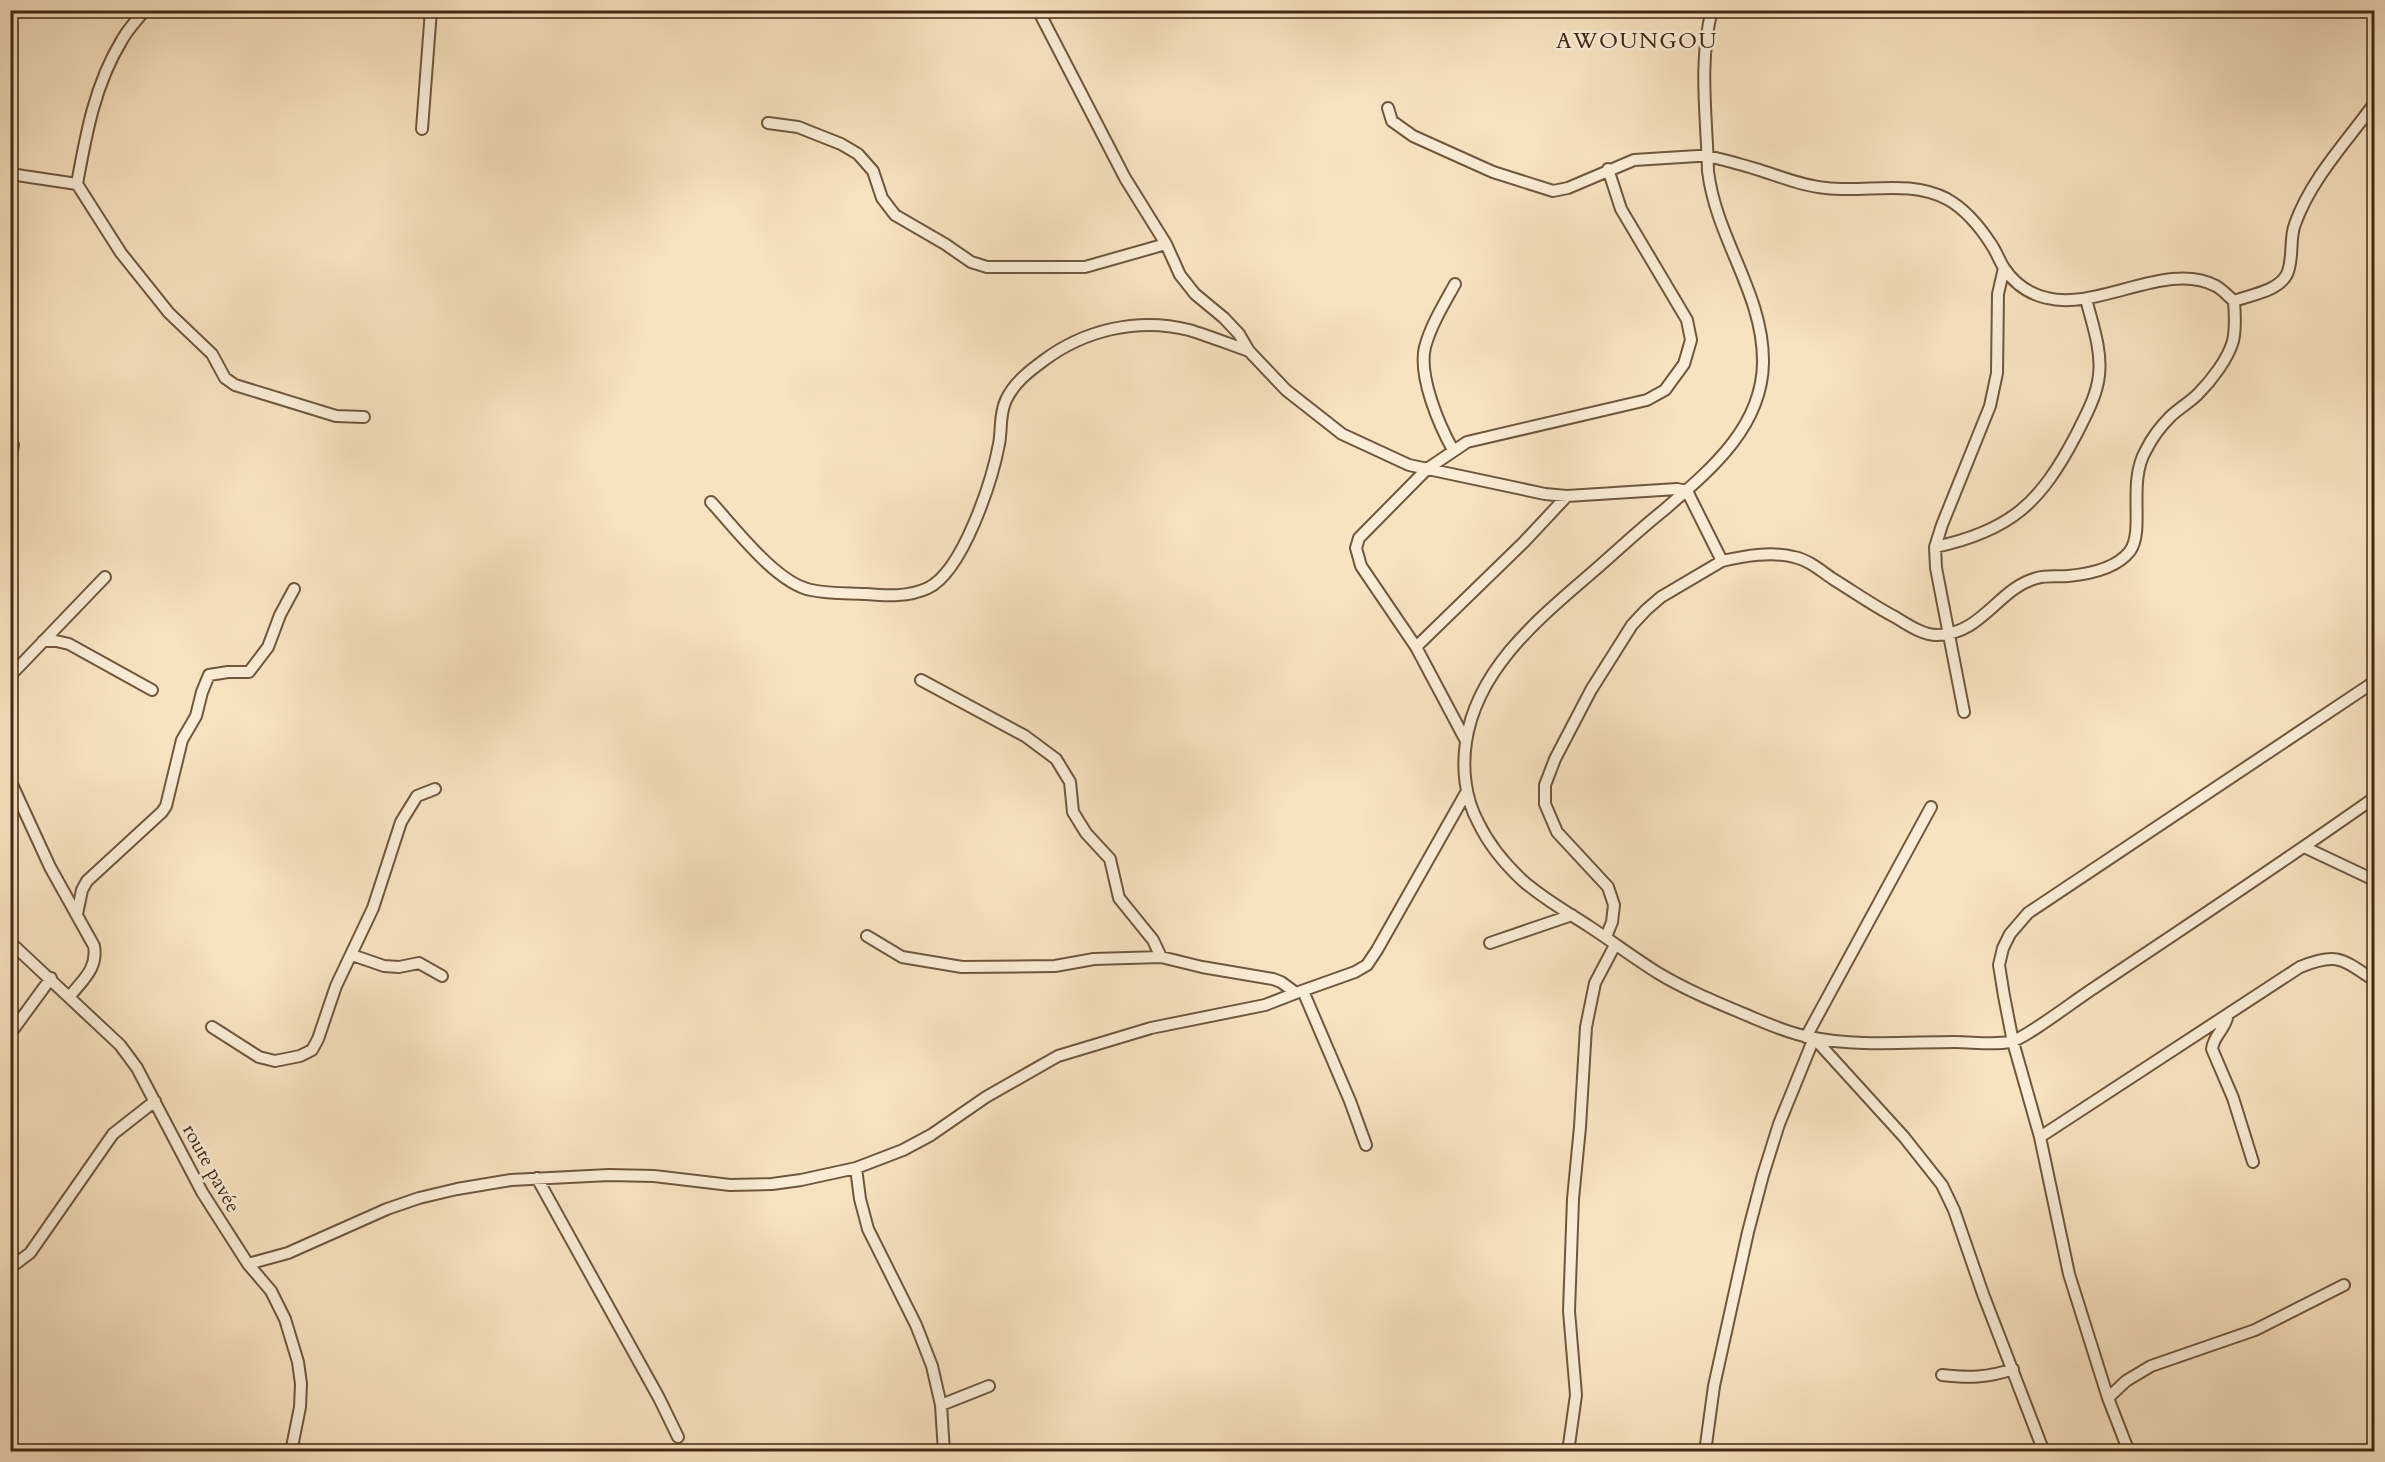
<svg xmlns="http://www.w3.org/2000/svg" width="2385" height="1462" viewBox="0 0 2385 1462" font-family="Cardo,serif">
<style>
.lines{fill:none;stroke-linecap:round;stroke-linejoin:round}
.minor-casing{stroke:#6f573e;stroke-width:14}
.minor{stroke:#faedd7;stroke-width:10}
.labels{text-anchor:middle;stroke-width:5;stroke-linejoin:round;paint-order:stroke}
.street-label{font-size:20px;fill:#412813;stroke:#faedd7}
.quarter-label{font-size:22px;letter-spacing:1.5px;fill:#412813;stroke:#faedd7}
</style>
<rect width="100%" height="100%" fill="#f8e3c1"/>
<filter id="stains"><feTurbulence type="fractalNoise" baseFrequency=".00333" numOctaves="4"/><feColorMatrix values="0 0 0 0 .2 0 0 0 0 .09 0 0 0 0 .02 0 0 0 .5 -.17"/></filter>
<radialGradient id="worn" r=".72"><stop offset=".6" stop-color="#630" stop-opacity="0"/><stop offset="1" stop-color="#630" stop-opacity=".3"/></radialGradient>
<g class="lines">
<g class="minor-casing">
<path id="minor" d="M 145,10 C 137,20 128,29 122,40 C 95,84 86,134 77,184 L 121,253 L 169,313 L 212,354 L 225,378 L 235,385 L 336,416 L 364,417
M 1038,10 L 1125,178 L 1166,244 L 1180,275 L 1195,294 L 1224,318 L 1239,334 L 1249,351 L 1286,390 L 1342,434 L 1409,465 L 1545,494 L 1567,496 L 1677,489 L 1687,491 L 1722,561 C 1745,556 1771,551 1794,557 C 1809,560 1821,571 1833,579 C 1854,592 1874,606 1895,617 C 1907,624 1922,635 1937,635 C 1983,634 1998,588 2037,578 C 2047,575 2058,577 2068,576 C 2090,574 2116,569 2130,551 C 2145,530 2127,482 2146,450 C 2152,438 2160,427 2170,417 C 2178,409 2189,403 2198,394 C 2211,381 2228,359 2233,341 C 2236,328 2235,314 2234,301 C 2228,296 2223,290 2216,286 C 2167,260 2099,311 2047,298 C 2029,294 2014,283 2004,268 C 1999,260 1996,251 1991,244 C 1980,227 1965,209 1947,199 C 1909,179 1866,193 1826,188 C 1802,186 1779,176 1756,169 C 1740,164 1724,160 1708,156 L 1698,156 L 1634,160 L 1568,188 L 1553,191 L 1493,172 L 1413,136 L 1392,121 L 1388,108
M 1712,10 C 1698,63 1707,118 1708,171 C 1716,239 1764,294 1763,363 C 1762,428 1709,471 1664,510 C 1640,529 1618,550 1595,570 C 1542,616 1477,667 1466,742 C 1462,768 1465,798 1478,822 C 1488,843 1505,864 1522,880 C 1542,898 1567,912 1590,927 C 1613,942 1634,958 1658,973 C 1686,990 1718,1003 1749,1016 C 1768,1024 1788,1033 1809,1037 C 1856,1047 1908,1042 1955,1042 C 1972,1042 1993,1045 2010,1042 C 2025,1039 2078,998 2094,988 C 2188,925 2282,863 2374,798
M 768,123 L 798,127 L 841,144 L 858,154 L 873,171 L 882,198 L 895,215 L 945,244 L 971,262 L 987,267 L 1085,267 L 1166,244
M 422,129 L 431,10
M 10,174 L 77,184
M 2234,301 C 2250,295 2279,291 2287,274 C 2294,259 2289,239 2295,224 C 2311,179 2347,141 2374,104
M 1453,450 C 1439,425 1418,376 1425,347 C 1431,325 1444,304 1455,284
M 10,458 L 13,445
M 711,502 C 735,528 776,583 811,590 C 829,594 848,593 866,594 C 887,596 909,597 928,588 C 963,571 992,481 999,444 C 1002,429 999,415 1006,400 C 1014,383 1028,372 1043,361 C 1084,330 1138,317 1189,330 C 1209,336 1229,344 1249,351
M 1935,547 L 1942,525 L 1990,406 L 1997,373 L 1998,294 L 2004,268
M 43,641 L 56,641 L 69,644 L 152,690
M 1416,647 L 1524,542 L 1567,496
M 10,676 L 105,577
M 921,680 L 1025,736 L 1056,759 L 1070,782 L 1073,812 L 1086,833 L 1110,859 L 1119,898 L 1153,940 L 1161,957
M 1964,712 L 1936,568 L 1935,547 C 2011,531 2041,502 2076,435 C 2085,417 2097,396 2099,375 C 2102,350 2092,323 2086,299
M 1466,741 L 1416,647 L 1361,566 L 1356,548 L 1359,538 L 1427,469 L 1467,442 L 1647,400 L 1665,390 L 1684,364 L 1691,340 L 1687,320 L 1621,209 L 1608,169
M 10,780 L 50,867 L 94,946 C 98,968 83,980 70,996
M 2304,847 L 2374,880
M 77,914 L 82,890 L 87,881 L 162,812 L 166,806 L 182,740 L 196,716 L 202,692 L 209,675 L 228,672 L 249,672 L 268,647 L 280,615 L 294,589
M 867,936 L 902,957 L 962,967 L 1055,966 L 1094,959 L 1161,957 L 1202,967 L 1273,979 L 1281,982 L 1296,993 L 1355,972 L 1367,965 L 1377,950 L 1467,791
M 1606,937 L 1612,922 L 1614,905 L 1608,887 L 1557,832 L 1545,804 L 1545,785 L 1555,759 L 1591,690 L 1632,625 L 1646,610 L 1661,597 L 1722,561
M 10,942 L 120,1045 L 137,1068 L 202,1192 L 248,1264 L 271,1291 L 285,1319 L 298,1362 L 301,1384 L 300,1407 L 291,1452
M 1490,943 L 1572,915
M 352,955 L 384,966 L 399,967 L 419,963 L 442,976
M 1303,991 L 1350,1101 L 1366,1145
M 2228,1014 C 2225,1031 2214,1034 2212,1049 L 2233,1098 L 2253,1162
M 212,1027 L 259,1057 L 275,1061 L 300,1056 L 312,1050 L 318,1039 L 336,986 L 373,908 L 401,822 L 417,796 L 435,789
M 10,1034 L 51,978
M 1806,1037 L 1931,807
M 2040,1137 L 2300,967 C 2338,952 2342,959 2374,980
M 856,1168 L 860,1199 L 868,1229 L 916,1325 L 932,1366 L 941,1405 L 989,1386
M 537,1178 L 659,1398 L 678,1437
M 248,1264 L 288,1253 L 387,1209 L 419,1198 L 457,1189 L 511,1180 L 609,1175 L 654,1176 L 730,1185 L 772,1184 L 801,1180 L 856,1168 L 903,1150 L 931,1135 L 986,1097 L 1058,1056 L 1151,1028 L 1265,1005 L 1296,993
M 10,1268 L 30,1253 L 113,1134 L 155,1101
M 1942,1375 C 1967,1378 1988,1378 2013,1369
M 2108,1398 L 2069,1274 L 2040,1137 L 2013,1042 L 2004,996 L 1999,965 L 2003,948 L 2010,934 L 2028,913 L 2374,682
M 941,1405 L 944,1452
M 1568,1452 L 1576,1395 L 1569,1311 L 1573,1199 L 1580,1127 L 1586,1027 L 1595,983 L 1615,945
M 1705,1452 L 1714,1386 L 1748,1232 L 1763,1175 L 1779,1124 L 1814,1038 L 1904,1137 L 1942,1185 L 1954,1210 L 1983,1294 L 2044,1452
M 2129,1452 L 2108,1398 L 2126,1381 L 2151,1366 L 2255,1330 L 2344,1285"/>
</g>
<use href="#minor" class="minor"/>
</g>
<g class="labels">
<g class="street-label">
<text transform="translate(212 1168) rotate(61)" y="7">route pavée</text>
</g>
<g class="quarter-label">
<text x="1637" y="48">AWOUNGOU</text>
</g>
</g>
<rect width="2385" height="1462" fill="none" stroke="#f8e3c1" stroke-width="36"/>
<rect x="12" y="12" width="2361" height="1438" fill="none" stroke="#412813" stroke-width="3"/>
<rect x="18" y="18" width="2349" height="1426" fill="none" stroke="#412813" stroke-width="1.5"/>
<rect width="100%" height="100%" filter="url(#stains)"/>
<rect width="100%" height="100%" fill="url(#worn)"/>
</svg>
